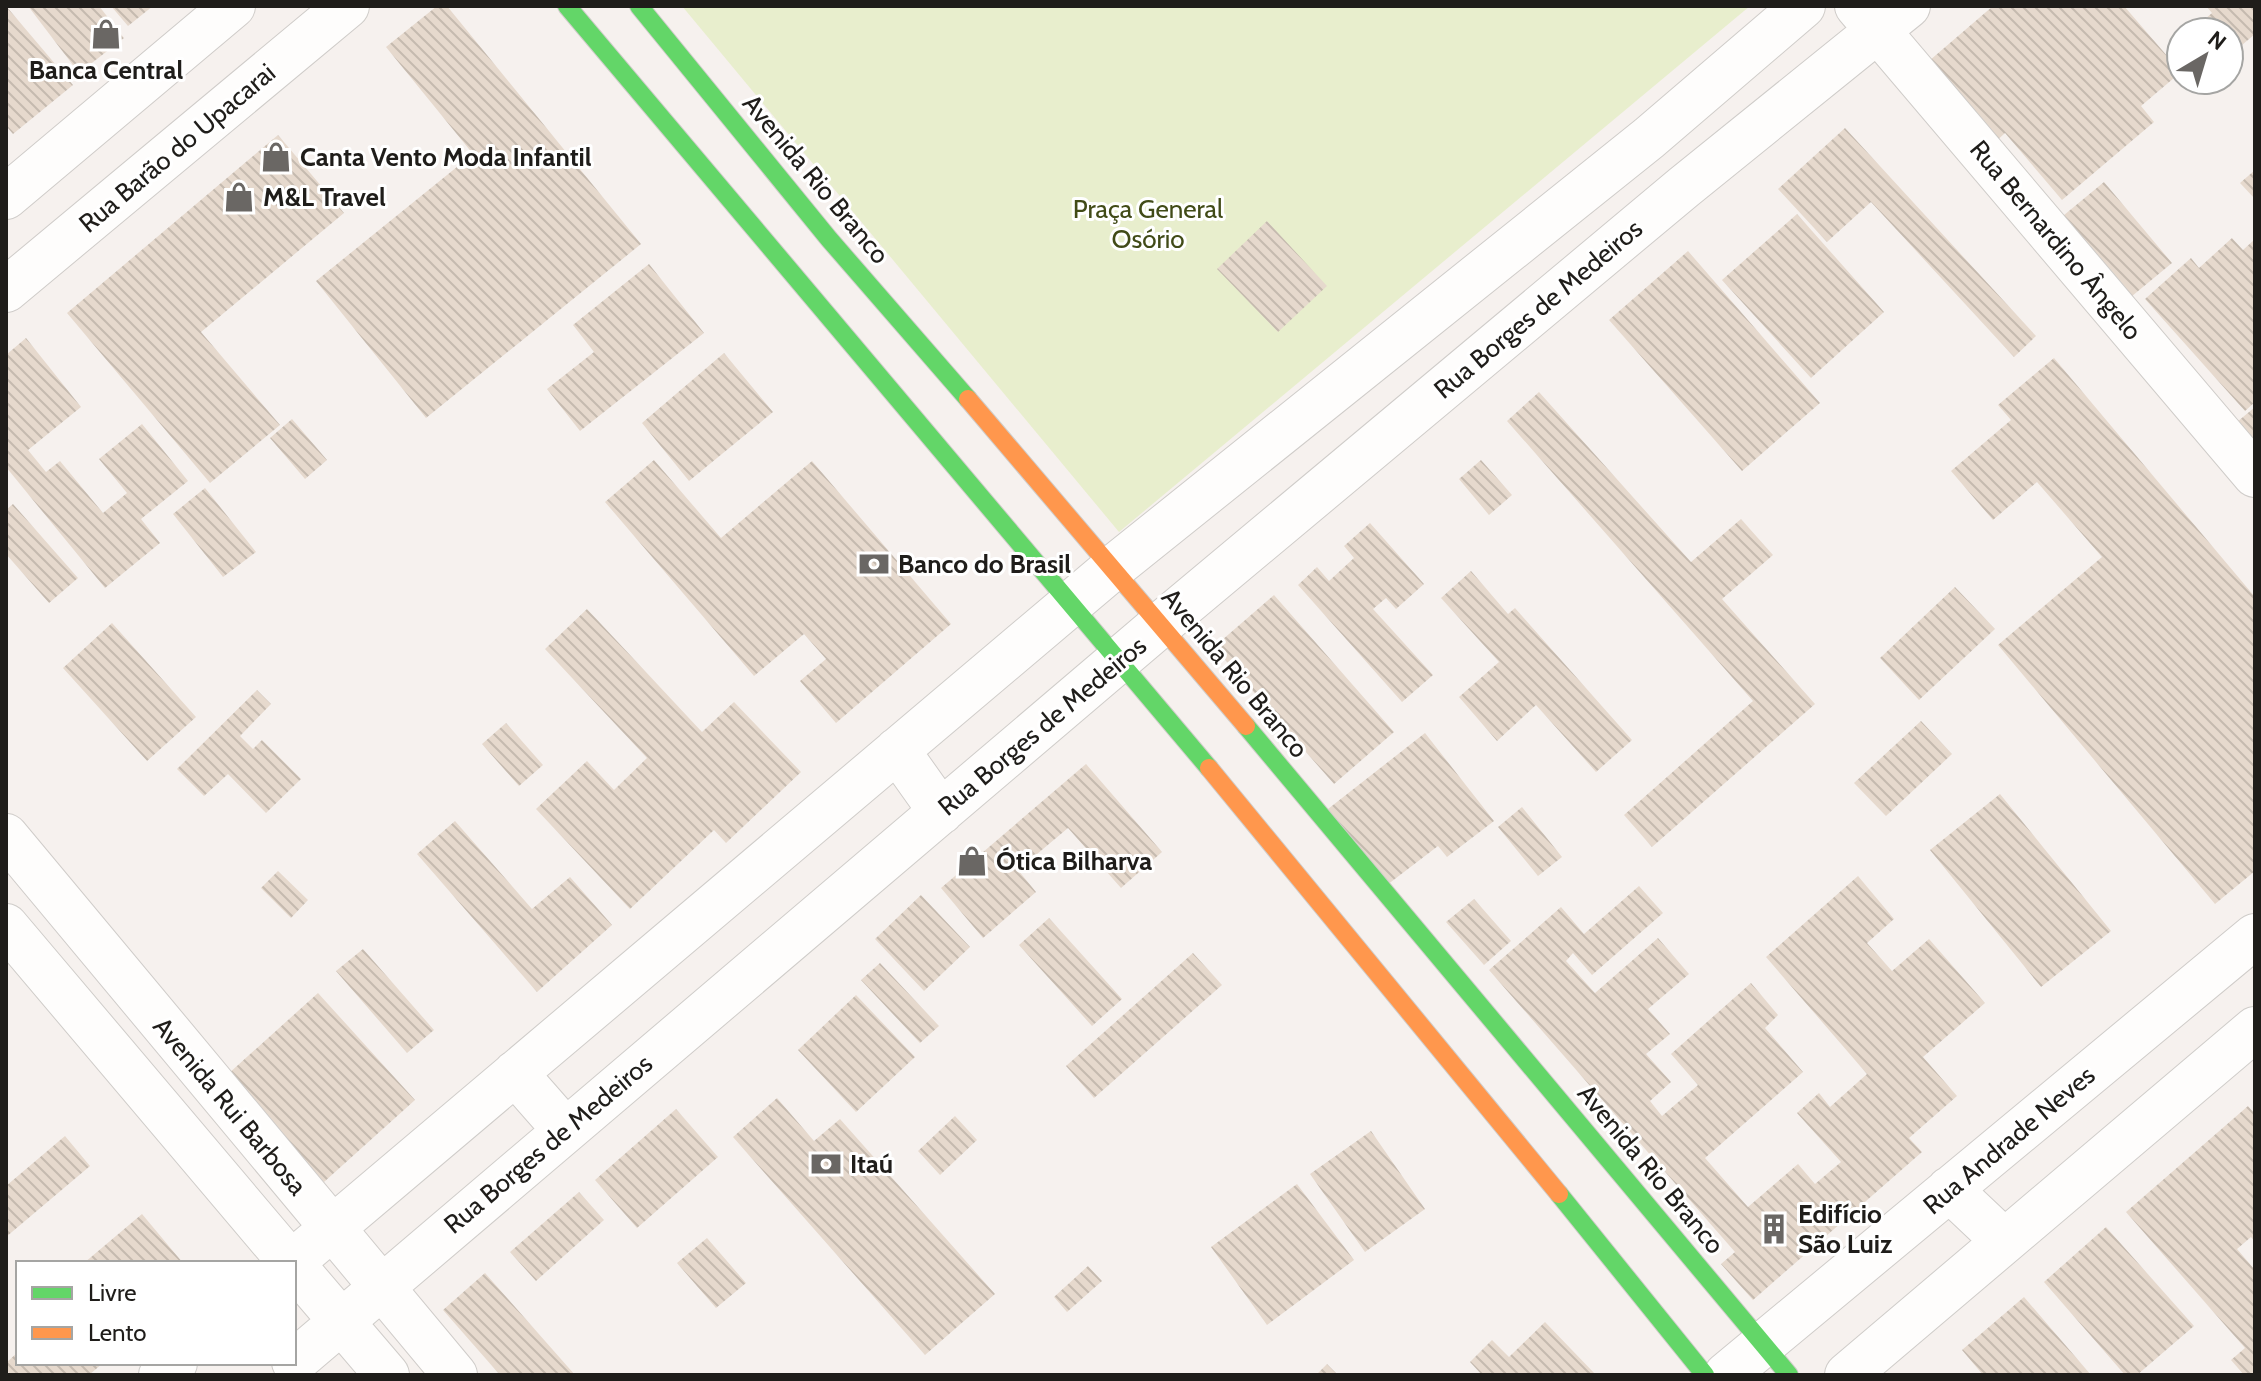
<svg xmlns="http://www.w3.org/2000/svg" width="2261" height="1381" viewBox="0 0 2261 1381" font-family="Cabin,sans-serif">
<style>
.park{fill:#e8eecd}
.building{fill:url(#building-back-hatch)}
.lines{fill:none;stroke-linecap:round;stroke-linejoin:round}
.street-casing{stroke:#cfccc9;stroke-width:46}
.fast-casing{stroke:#cfccc9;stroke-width:20}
.slow-casing{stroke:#cfccc9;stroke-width:20}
.street{stroke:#fefdfc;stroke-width:44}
.fast{stroke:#63d668;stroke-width:18}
.slow{stroke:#ff974d;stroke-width:18}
.labels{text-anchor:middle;stroke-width:6;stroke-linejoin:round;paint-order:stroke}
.poi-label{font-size:26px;font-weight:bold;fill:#1f1d1a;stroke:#fff;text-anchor:start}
.street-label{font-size:26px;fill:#1f1d1a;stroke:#fff}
.park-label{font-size:26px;fill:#414b17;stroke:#fff}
</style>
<defs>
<pattern id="building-back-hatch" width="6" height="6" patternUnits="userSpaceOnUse" patternTransform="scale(2)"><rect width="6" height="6" fill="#e6d9cd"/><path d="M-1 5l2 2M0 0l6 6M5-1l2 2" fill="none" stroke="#c5baaf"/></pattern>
</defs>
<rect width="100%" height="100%" fill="#f6f1ee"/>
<path class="park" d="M 682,6 L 1750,6 L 1119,532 Z"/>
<path class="building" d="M 6,6 L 73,85 L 13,134 L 6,126 Z
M 28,6 L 99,6 L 124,38 L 79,73 Z
M 111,6 L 153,6 L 128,26 Z
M 437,6 L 447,6 L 641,244 L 426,418 L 316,281 L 473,154 L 386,47 Z
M 1993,6 L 2124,6 L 2181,72 L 2141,106 L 2154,122 L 2062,200 L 2005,133 L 1991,146 L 1922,67 Z
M 2206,6 L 2255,6 L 2255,34 L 2229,56 L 2229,32 L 2190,32 L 2212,13 Z
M 1845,128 L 2036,336 L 2014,357 L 1871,202 L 1827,242 L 1778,189 Z
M 278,135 L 344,213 L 201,332 L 280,425 L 210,483 L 67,313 Z
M 2255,170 L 2255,199 L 2240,183 Z
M 2104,182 L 2172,263 L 2120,306 L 2052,225 Z
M 1797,214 L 1884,312 L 1811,378 L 1722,280 Z
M 1267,221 L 1327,286 L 1278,332 L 1217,269 Z
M 2232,238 L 2243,250 L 2255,239 L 2255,402 L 2245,411 L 2145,299 L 2191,258 L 2199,268 Z
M 1688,251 L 1820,403 L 1742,471 L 1609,320 Z
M 649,264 L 704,333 L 580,431 L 547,389 L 594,352 L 573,325 Z
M 26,338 L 81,407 L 28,450 L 46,472 L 60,461 L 103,513 L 127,493 L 99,459 L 142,424 L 188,481 L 141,519 L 160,543 L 105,588 L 6,467 L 6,355 Z
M 724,353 L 773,412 L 689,481 L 642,423 Z
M 2054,358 L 2255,597 L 2255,871 L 2215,904 L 1998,645 L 2102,557 L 2037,482 L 1993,520 L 1951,471 L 2011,420 L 1998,405 Z
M 1539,392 L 1691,562 L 1741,519 L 1773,555 L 1722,599 L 1815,704 L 1652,847 L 1624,815 L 1753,701 L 1507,421 Z
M 2255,407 L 2255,443 L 2237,422 Z
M 292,419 L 327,460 L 305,479 L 270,438 Z
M 654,460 L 721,538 L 812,461 L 951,624 L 836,723 L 800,681 L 826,659 L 804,634 L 754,676 L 605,502 Z
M 1481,460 L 1512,495 L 1489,515 L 1459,479 Z
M 205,488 L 256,552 L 223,577 L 173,514 Z
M 13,504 L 78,578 L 49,603 L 6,554 L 6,510 Z
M 1370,523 L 1424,584 L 1396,609 L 1386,598 L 1373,609 L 1433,675 L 1402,702 L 1298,585 L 1317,567 L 1329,581 L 1354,558 L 1344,546 Z
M 1471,571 L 1508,614 L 1515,608 L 1632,740 L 1596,772 L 1536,705 L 1497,741 L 1459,697 L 1499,662 L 1441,598 Z
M 1955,587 L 1995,629 L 1919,700 L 1880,658 Z
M 1274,595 L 1394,732 L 1334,784 L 1214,647 Z
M 587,609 L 702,732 L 734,702 L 801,772 L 726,843 L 714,830 L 630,909 L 536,809 L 587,761 L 614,790 L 647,758 L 545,649 Z
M 112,623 L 196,717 L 147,761 L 63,668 Z
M 257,690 L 271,704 L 240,736 L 253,749 L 262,740 L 301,779 L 266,813 L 228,774 L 204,796 L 177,769 Z
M 1921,721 L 1952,754 L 1886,816 L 1854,783 Z
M 506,723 L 543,765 L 519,786 L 482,744 Z
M 1425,733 L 1494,821 L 1447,857 L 1438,846 L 1387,885 L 1328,809 Z
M 1086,764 L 1162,852 L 1121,888 L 1068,828 L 1018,870 L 1036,892 L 983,938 L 941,888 Z
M 2000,794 L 2111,931 L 2041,987 L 1930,850 Z
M 1522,807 L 1562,857 L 1538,876 L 1498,827 Z
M 455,821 L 532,909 L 570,877 L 612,925 L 537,992 L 417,854 Z
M 278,871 L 308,900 L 291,918 L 261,888 Z
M 1858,876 L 1894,919 L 1867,943 L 1892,971 L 1929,939 L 1985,1003 L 1923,1057 L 1957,1096 L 1909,1138 L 1922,1152 L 1753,1300 L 1721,1264 L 1735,1252 L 1489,970 L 1561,907 L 1584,934 L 1639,886 L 1663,913 L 1592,975 L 1573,953 L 1566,961 L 1595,993 L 1658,938 L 1689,974 L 1648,1009 L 1670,1034 L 1646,1054 L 1671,1082 L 1650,1101 L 1662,1116 L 1698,1085 L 1671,1054 L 1751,983 L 1778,1015 L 1765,1028 L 1803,1072 L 1705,1158 L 1748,1207 L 1798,1164 L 1815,1184 L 1841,1162 L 1797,1113 L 1819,1093 L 1830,1107 L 1867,1074 L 1766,957 Z
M 921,895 L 970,947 L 924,991 L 875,939 Z
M 1474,899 L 1511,941 L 1484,965 L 1446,922 Z
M 1049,918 L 1122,999 L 1092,1026 L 1019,945 Z
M 363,949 L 434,1030 L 407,1053 L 336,971 Z
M 1193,953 L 1222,985 L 1094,1098 L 1066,1066 Z
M 880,963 L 939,1026 L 920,1043 L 861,980 Z
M 318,993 L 415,1100 L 324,1182 L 227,1075 Z
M 856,995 L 915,1057 L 856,1112 L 798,1050 Z
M 777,1098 L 814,1141 L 840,1119 L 995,1294 L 925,1355 L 733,1137 Z
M 2248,1106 L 2255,1114 L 2255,1242 L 2251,1237 L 2237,1249 L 2255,1270 L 2255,1375 L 2244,1375 L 2231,1360 L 2245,1348 L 2126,1212 Z
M 676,1109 L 718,1157 L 637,1228 L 595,1180 Z
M 955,1116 L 977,1140 L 940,1175 L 918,1151 Z
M 1371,1131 L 1425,1209 L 1365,1252 L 1310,1174 Z
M 65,1136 L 90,1166 L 6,1237 L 6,1186 Z
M 1297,1184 L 1354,1260 L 1267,1325 L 1211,1247 Z
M 579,1192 L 604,1220 L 536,1281 L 510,1252 Z
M 142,1214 L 183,1263 L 84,1263 Z
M 2106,1227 L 2194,1326 L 2137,1375 L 2125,1375 L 2044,1282 Z
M 707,1238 L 746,1283 L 716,1308 L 677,1263 Z
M 1088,1266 L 1102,1281 L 1067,1312 L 1054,1297 Z
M 485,1273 L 575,1375 L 500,1375 L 443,1310 Z
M 2024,1297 L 2091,1375 L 1983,1375 L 1962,1350 Z
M 1545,1322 L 1596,1375 L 1482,1375 L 1470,1362 L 1492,1340 L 1509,1357 Z
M 18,1352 L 18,1363 L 103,1363 L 89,1375 L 9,1375 L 6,1363 Z
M 1327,1364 L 1338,1375 L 1316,1375 Z"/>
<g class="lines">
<g class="street-casing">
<path id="street" d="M 1857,6 L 2255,475
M 6,197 L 233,6
M 6,290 L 347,6
M 897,750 L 941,812
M 6,836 L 455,1375
M 6,926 L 291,1263
M 515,1073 L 565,1130
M 1949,1189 L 2004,1241
M 291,1263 L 1114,567 L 1649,138 L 1803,6
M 294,1266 L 387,1375
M 294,1362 L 1160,625 L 1684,187 L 1908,6
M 161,1375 L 175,1363
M 1726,1375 L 2255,936
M 1847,1375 L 2255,1029"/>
</g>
<g class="fast-casing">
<path id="fast" d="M 567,6 L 1209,768
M 639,6 L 829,239 L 968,399
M 1246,726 L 1789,1375
M 1559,1194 L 1705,1375"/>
</g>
<g class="slow-casing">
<path id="slow" d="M 968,399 L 1246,726
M 1209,768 L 1559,1194"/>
</g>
<use href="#street" class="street"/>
<use href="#fast" class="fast"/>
<use href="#slow" class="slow"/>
</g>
<defs>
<g id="shop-bare" transform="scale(2.4)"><path d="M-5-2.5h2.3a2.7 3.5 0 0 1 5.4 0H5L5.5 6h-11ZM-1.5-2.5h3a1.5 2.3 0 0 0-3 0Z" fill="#6a6764" stroke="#fff" stroke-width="2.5" paint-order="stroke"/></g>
<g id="bank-bare" transform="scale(2.4)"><path d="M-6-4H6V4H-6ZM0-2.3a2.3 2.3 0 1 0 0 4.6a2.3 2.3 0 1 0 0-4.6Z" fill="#6a6764" stroke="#fff" stroke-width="2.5" paint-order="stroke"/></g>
<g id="building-bare" transform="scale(2.4)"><path d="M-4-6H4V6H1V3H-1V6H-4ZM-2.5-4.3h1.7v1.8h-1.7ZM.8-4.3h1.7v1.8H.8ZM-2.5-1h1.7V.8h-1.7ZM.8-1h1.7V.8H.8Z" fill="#6a6764" stroke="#fff" stroke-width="2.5" paint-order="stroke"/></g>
</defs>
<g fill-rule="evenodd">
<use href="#shop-bare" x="106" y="34"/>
<use href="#shop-bare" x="276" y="157"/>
<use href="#shop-bare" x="239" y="197"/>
<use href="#bank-bare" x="874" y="564"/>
<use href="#shop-bare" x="972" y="861"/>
<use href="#bank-bare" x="826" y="1164"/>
<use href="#building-bare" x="1774" y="1229"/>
</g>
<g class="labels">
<g class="poi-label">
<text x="106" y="79" text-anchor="middle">Banca Central</text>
<text x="300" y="166">Canta Vento Moda Infantil</text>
<text x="263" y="206">M&amp;L Travel</text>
<text x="898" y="573">Banco do Brasil</text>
<text x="996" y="870">Ótica Bilharva</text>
<text x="850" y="1173">Itaú</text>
<text x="1798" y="1223">Edifício<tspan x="1798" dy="30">São Luiz</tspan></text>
</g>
<g class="street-label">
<text transform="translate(177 148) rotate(-40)" y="9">Rua Barão do Upacarai</text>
<text transform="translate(816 179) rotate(50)" y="9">Avenida Rio Branco</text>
<text transform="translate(2056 240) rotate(50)" y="9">Rua Bernardino Ângelo</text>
<text transform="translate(1538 309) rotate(-40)" y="9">Rua Borges de Medeiros</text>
<text transform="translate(1235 673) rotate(50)" y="9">Avenida Rio Branco</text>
<text transform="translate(1042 726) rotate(-40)" y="9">Rua Borges de Medeiros</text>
<text transform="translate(230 1106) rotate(50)" y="9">Avenida Rui Barbosa</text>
<text transform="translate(2009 1140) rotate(-40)" y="9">Rua Andrade Neves</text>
<text transform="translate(548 1144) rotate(-40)" y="9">Rua Borges de Medeiros</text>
<text transform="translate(1651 1169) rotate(50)" y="9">Avenida Rio Branco</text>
</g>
<g class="park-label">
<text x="1148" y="218">Praça General<tspan x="1148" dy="30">Osório</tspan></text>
</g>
</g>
<rect width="2261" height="1381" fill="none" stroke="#1f1d1a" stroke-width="16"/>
<rect x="16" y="1261" width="280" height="104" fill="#ffffff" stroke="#a5a5a3" stroke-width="2"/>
<rect x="32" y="1287" width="40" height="12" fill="#63d668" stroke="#a5a5a3" stroke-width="2"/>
<text x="88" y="1301" font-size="24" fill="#1f1d1a">Livre</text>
<rect x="32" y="1327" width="40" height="12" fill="#ff974d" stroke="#a5a5a3" stroke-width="2"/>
<text x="88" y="1341" font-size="24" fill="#1f1d1a">Lento</text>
<g transform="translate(2205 56) rotate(38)"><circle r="38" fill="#ffffff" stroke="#a5a5a3" stroke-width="2"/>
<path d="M0-6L14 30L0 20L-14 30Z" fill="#6a6764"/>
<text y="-12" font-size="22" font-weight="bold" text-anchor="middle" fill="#1f1d1a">N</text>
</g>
</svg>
